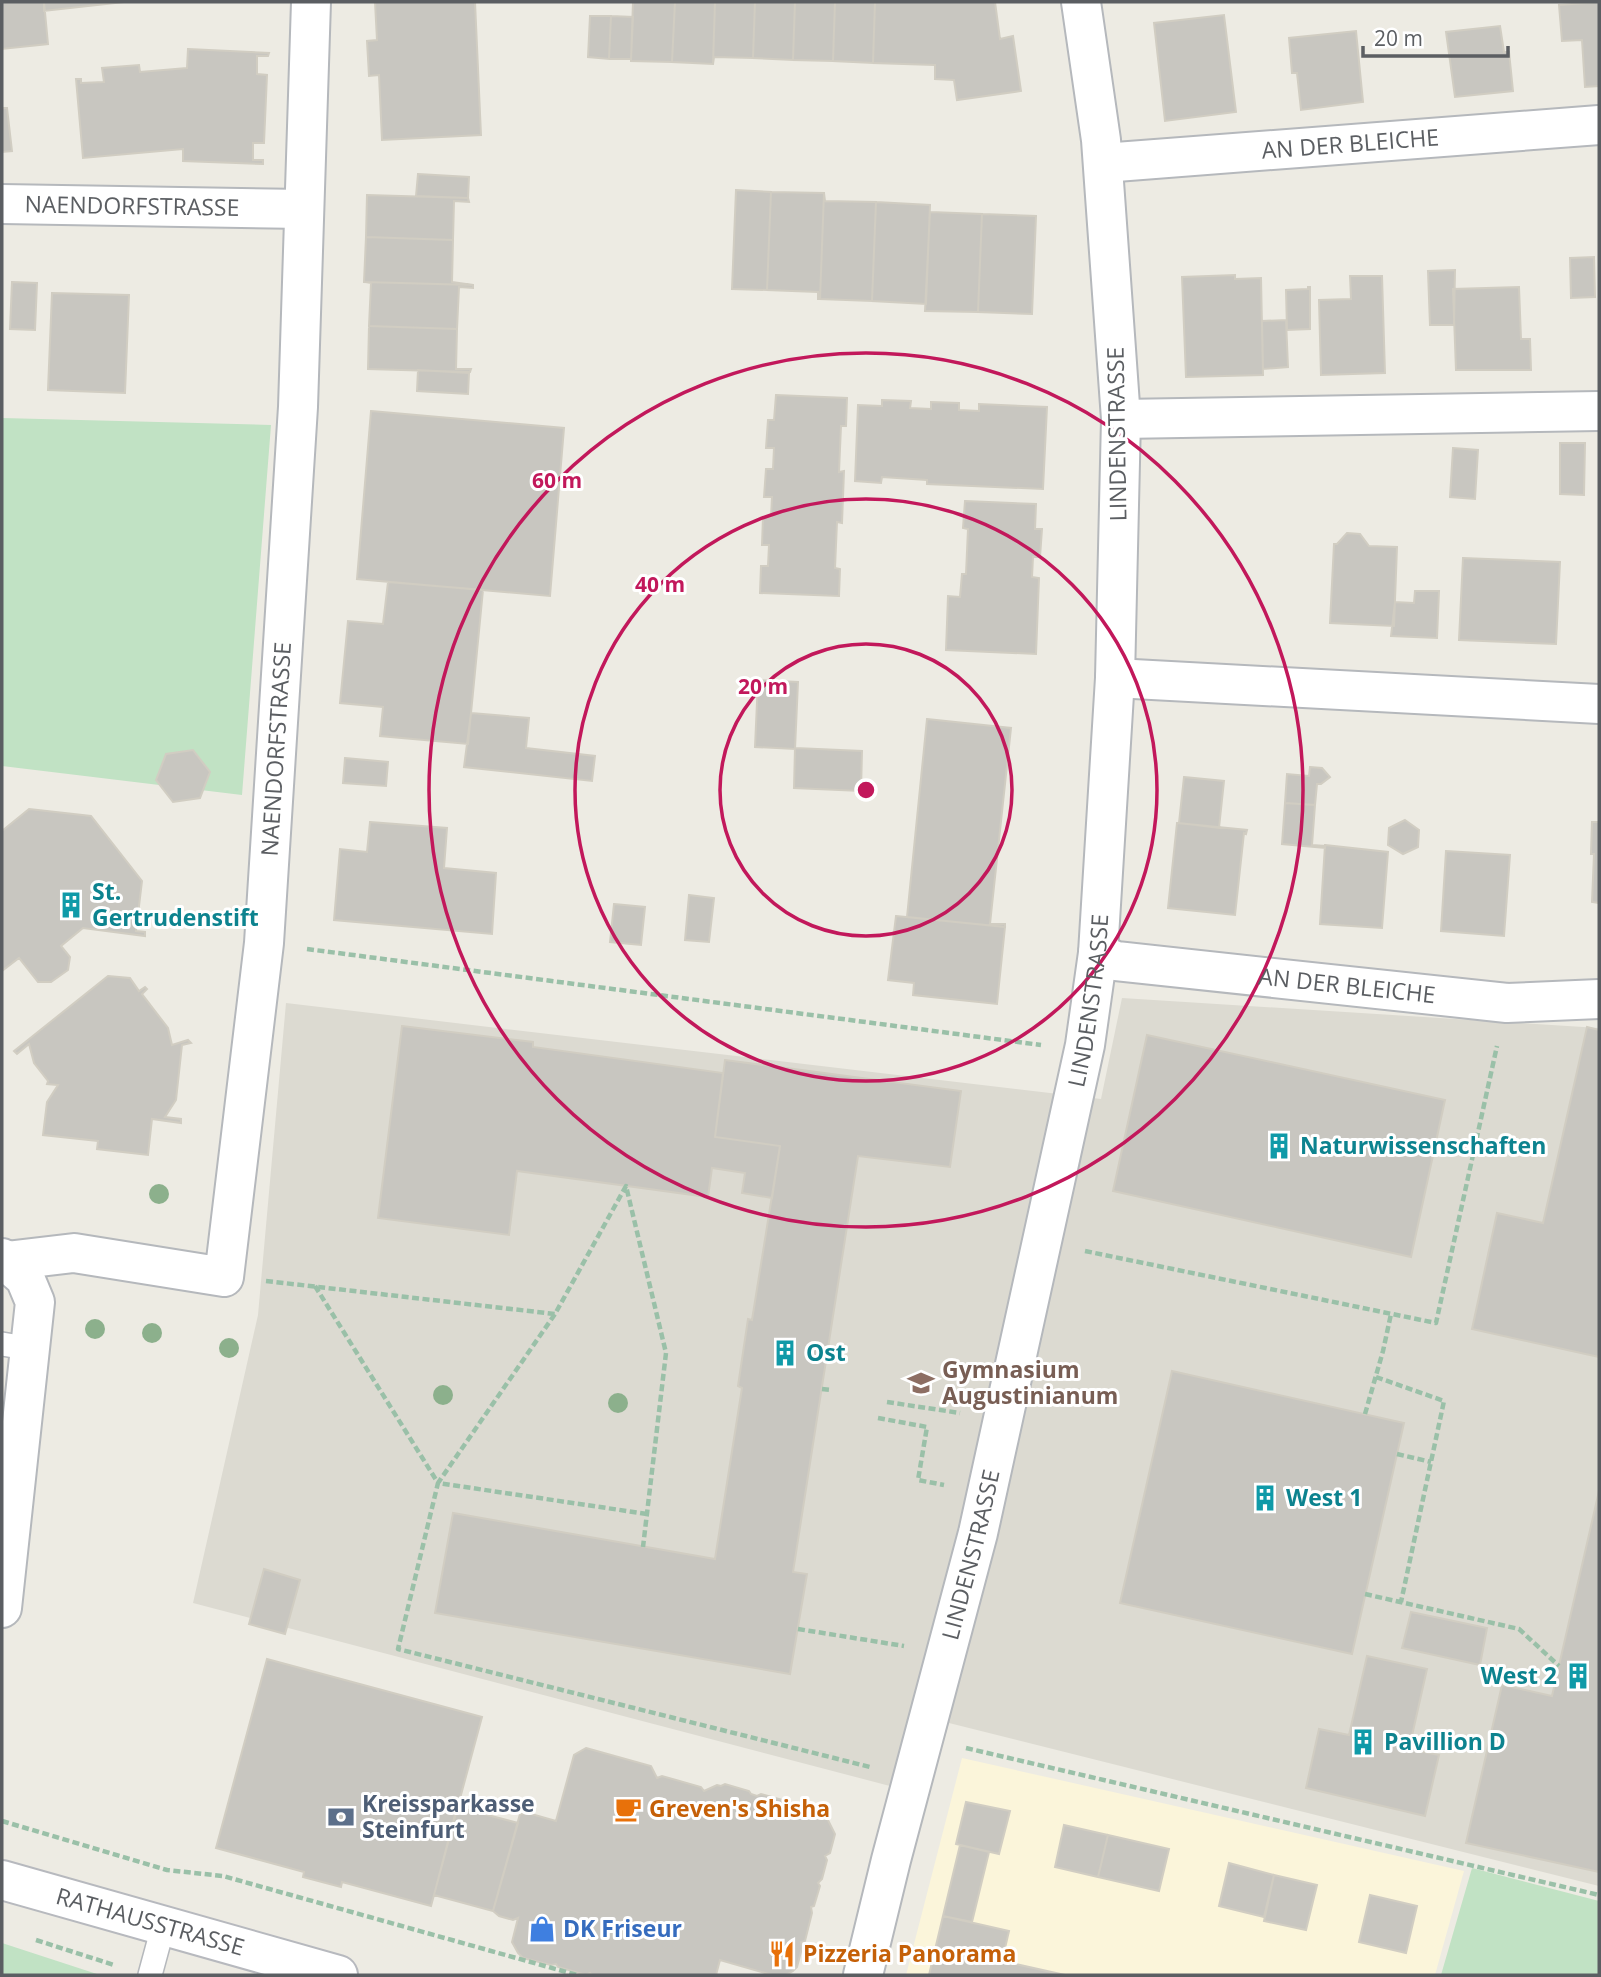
<svg xmlns="http://www.w3.org/2000/svg" width="1601" height="1977" viewBox="0 0 1601 1977" font-family="'Open Sans',sans-serif">
<style>
.commercial{fill:#fbf5da}
.education{fill:#dcdad1}
.green{fill:#c1e2c4}
.building{fill:#c8c6c0;stroke:#d1cdc2;stroke-width:2}
.lines{fill:none;stroke-linecap:round;stroke-linejoin:round}
.lane-casing{stroke:#b5b8bc;stroke-width:26}
.street-casing{stroke:#b5b8bc;stroke-width:42}
.secondary-casing{stroke:#b7b9be;stroke-width:42}
.path{stroke:#9ac0a8;stroke-width:4.5;stroke-dasharray:7 3.5;stroke-linecap:butt}
.lane{stroke:#fff;stroke-width:23}
.street{stroke:#fff;stroke-width:38}
.secondary{stroke:#fff;stroke-width:38}
.tree{fill:#8cb08c}
.ring{fill:none;stroke:#c2185b;stroke-width:3.5}
.labels{text-anchor:middle;stroke-width:6;stroke-linejoin:round;paint-order:stroke}
.street-label{font-size:23px;fill:#5b5e62;stroke:#fff}
.culture-label{font-size:23px;font-weight:bold;fill:#0d838f;stroke:#fff;text-anchor:start}
.education-label{font-size:23px;font-weight:bold;fill:#785e54;stroke:#fff;text-anchor:start}
.service-label{font-size:23px;font-weight:bold;fill:#4e5e75;stroke:#fff;text-anchor:start}
.food-label{font-size:23px;font-weight:bold;fill:#c56008;stroke:#fff;text-anchor:start}
.shop-label{font-size:23px;font-weight:bold;fill:#366cbe;stroke:#fff;text-anchor:start}
.centre{fill:#c2185b;stroke:#fff;stroke-width:3.5}
.ring-label{font-size:21px;text-anchor:middle;font-weight:bold;fill:#c2185b;stroke:#fff;stroke-width:6;stroke-linejoin:round;paint-order:stroke}
</style>
<rect width="100%" height="100%" fill="#edebe3"/>
<path class="commercial" d="M 962,1758 L 1464,1871 L 1435,1975 L 906,1975 Z"/>
<path class="education" d="M 1122,998 L 1599,1028 L 1599,1886 L 949,1723 L 928,1796 L 193,1603 L 258,1315 L 286,1003 L 1101,1099 Z"/>
<path class="green" d="M 2,418 L 271,425 L 242,795 L 2,766 Z
M 1472,1868 L 1599,1901 L 1599,1975 L 1441,1975 Z
M 2,1943 L 100,1975 L 2,1975 Z"/>
<path class="building" d="M 2,2 L 44,2 L 48,44 L 2,49 Z
M 44,2 L 124,2 L 44,11 Z
M 375,2 L 475,2 L 481,135 L 382,140 L 379,75 L 369,76 L 367,41 L 377,40 Z
M 633,2 L 675,2 L 672,62 L 631,61 Z
M 675,2 L 715,2 L 713,64 L 672,62 Z
M 715,2 L 755,2 L 753,58 L 714,57 L 713,64 Z
M 755,2 L 795,2 L 793,60 L 753,58 Z
M 795,2 L 835,2 L 833,61 L 793,60 Z
M 835,2 L 875,2 L 873,63 L 833,61 Z
M 875,2 L 995,2 L 1000,39 L 1013,36 L 1021,91 L 957,100 L 954,80 L 935,79 L 935,65 L 873,63 Z
M 1599,2 L 1599,86 L 1585,87 L 1582,40 L 1562,41 L 1559,5 Z
M 1224,15 L 1236,112 L 1165,121 L 1154,23 Z
M 590,16 L 611,16 L 609,59 L 588,57 Z
M 611,16 L 633,17 L 631,59 L 609,59 Z
M 1500,26 L 1504,52 L 1509,52 L 1513,91 L 1455,97 L 1446,32 Z
M 1356,31 L 1363,102 L 1301,110 L 1297,73 L 1292,73 L 1289,38 Z
M 188,49 L 269,53 L 268,56 L 257,56 L 257,74 L 267,75 L 264,143 L 253,143 L 253,160 L 263,160 L 263,164 L 183,161 L 183,149 L 83,158 L 76,79 L 81,79 L 81,83 L 104,82 L 102,68 L 139,65 L 140,72 L 187,68 Z
M 2,108 L 7,108 L 12,151 L 2,152 Z
M 418,174 L 469,177 L 468,198 L 416,196 Z
M 736,190 L 771,192 L 767,290 L 732,289 Z
M 771,192 L 824,193 L 820,299 L 818,299 L 818,292 L 767,290 Z
M 824,193 L 825,201 L 876,202 L 872,301 L 820,299 Z
M 367,195 L 468,198 L 469,202 L 454,201 L 453,240 L 366,237 Z
M 876,202 L 930,205 L 926,304 L 872,301 Z
M 930,212 L 982,214 L 978,312 L 925,311 Z
M 982,214 L 1036,216 L 1032,314 L 978,312 Z
M 366,237 L 453,240 L 452,282 L 473,285 L 364,282 Z
M 1594,257 L 1595,297 L 1571,298 L 1570,258 Z
M 1455,270 L 1454,325 L 1430,325 L 1428,271 Z
M 1235,275 L 1235,279 L 1261,278 L 1263,375 L 1186,377 L 1182,277 Z
M 1350,276 L 1382,276 L 1385,373 L 1321,375 L 1319,300 L 1351,299 Z
M 12,282 L 37,283 L 35,330 L 10,329 Z
M 364,282 L 473,285 L 473,288 L 459,287 L 457,329 L 369,326 L 371,283 Z
M 1308,287 L 1310,287 L 1310,329 L 1287,330 L 1286,290 L 1308,289 Z
M 1519,287 L 1521,339 L 1530,339 L 1531,370 L 1456,370 L 1453,289 Z
M 52,293 L 129,295 L 125,393 L 48,390 Z
M 1286,320 L 1288,367 L 1263,369 L 1262,321 Z
M 369,326 L 457,329 L 456,369 L 471,369 L 470,372 L 368,369 Z
M 418,370 L 469,373 L 468,394 L 417,391 Z
M 776,395 L 847,398 L 846,426 L 841,426 L 839,472 L 844,471 L 842,523 L 837,522 L 835,568 L 840,569 L 839,596 L 760,593 L 761,566 L 768,566 L 769,545 L 762,545 L 763,517 L 771,517 L 772,497 L 764,497 L 766,469 L 773,469 L 774,448 L 766,448 L 768,420 L 774,420 Z
M 882,400 L 911,401 L 910,408 L 931,409 L 931,402 L 959,403 L 959,410 L 979,411 L 979,404 L 1047,407 L 1043,489 L 927,484 L 927,480 L 882,477 L 881,483 L 855,481 L 858,405 L 882,406 Z
M 371,411 L 564,428 L 550,596 L 357,579 Z
M 1560,443 L 1585,443 L 1584,495 L 1560,494 Z
M 1453,448 L 1478,450 L 1475,499 L 1450,497 Z
M 965,501 L 1036,504 L 1035,529 L 1042,529 L 1040,557 L 1033,557 L 1032,577 L 1039,578 L 1036,654 L 946,650 L 948,596 L 960,597 L 962,574 L 966,574 L 968,529 L 963,528 Z
M 1347,533 L 1360,534 L 1369,546 L 1397,547 L 1394,626 L 1330,623 L 1334,544 L 1337,544 Z
M 1463,558 L 1560,562 L 1556,644 L 1459,640 Z
M 388,582 L 483,590 L 468,744 L 380,736 L 383,707 L 340,703 L 348,621 L 383,624 Z
M 1415,591 L 1439,591 L 1437,638 L 1391,636 L 1395,602 L 1414,603 Z
M 758,680 L 798,682 L 795,749 L 755,747 Z
M 471,713 L 529,718 L 526,748 L 595,756 L 592,781 L 464,767 Z
M 927,719 L 1011,728 L 990,924 L 1005,924 L 1005,927 L 907,917 Z
M 795,748 L 862,751 L 861,791 L 794,788 Z
M 193,750 L 210,772 L 200,798 L 173,802 L 156,780 L 166,754 Z
M 345,758 L 388,762 L 386,786 L 343,783 Z
M 1310,767 L 1322,768 L 1330,777 L 1321,784 L 1317,784 L 1315,805 L 1285,803 L 1287,774 L 1309,776 Z
M 1184,777 L 1224,781 L 1219,828 L 1179,823 Z
M 1285,803 L 1315,805 L 1312,845 L 1325,846 L 1325,848 L 1282,844 Z
M 29,809 L 91,816 L 142,881 L 136,931 L 145,932 L 145,936 L 83,928 L 61,946 L 70,957 L 68,970 L 51,982 L 38,982 L 19,958 L 2,971 L 2,831 Z
M 1405,820 L 1419,830 L 1418,847 L 1403,854 L 1388,845 L 1389,828 Z
M 370,822 L 447,828 L 444,868 L 496,873 L 492,934 L 334,920 L 340,849 L 367,852 Z
M 1592,822 L 1599,822 L 1599,903 L 1592,902 L 1594,854 L 1591,854 Z
M 1177,823 L 1247,830 L 1246,834 L 1244,833 L 1235,915 L 1168,908 Z
M 1325,845 L 1388,852 L 1382,928 L 1320,924 Z
M 1446,851 L 1510,855 L 1504,936 L 1441,931 Z
M 689,895 L 714,898 L 709,942 L 685,940 Z
M 614,904 L 645,907 L 641,945 L 610,942 Z
M 896,916 L 1005,927 L 997,1004 L 913,995 L 914,983 L 888,980 Z
M 108,976 L 130,978 L 139,991 L 145,987 L 147,989 L 142,994 L 168,1028 L 172,1045 L 188,1040 L 191,1043 L 182,1045 L 176,1100 L 165,1117 L 181,1119 L 181,1123 L 152,1119 L 148,1155 L 97,1149 L 98,1141 L 43,1135 L 47,1102 L 58,1085 L 47,1084 L 48,1081 L 34,1063 L 29,1044 L 17,1054 L 14,1051 Z
M 402,1026 L 533,1042 L 533,1047 L 723,1073 L 715,1137 L 780,1146 L 772,1198 L 742,1193 L 745,1173 L 712,1168 L 708,1197 L 517,1171 L 509,1235 L 378,1218 Z
M 1587,1027 L 1599,1030 L 1599,1357 L 1472,1329 L 1497,1213 L 1543,1223 Z
M 1147,1035 L 1445,1100 L 1411,1257 L 1113,1191 Z
M 725,1060 L 961,1091 L 950,1167 L 858,1156 L 793,1572 L 807,1574 L 790,1674 L 435,1613 L 453,1513 L 715,1559 L 742,1388 L 738,1386 L 748,1319 L 752,1320 L 780,1146 L 715,1137 Z
M 1172,1371 L 1404,1423 L 1352,1654 L 1120,1603 Z
M 1599,1491 L 1599,1872 L 1466,1843 L 1502,1685 L 1552,1696 Z
M 264,1569 L 300,1580 L 285,1634 L 249,1624 Z
M 1411,1612 L 1487,1628 L 1480,1665 L 1402,1648 Z
M 1367,1656 L 1427,1669 L 1409,1749 L 1439,1755 L 1425,1816 L 1306,1788 L 1319,1729 L 1349,1735 Z
M 267,1659 L 482,1717 L 431,1906 L 342,1882 L 341,1887 L 303,1877 L 304,1872 L 216,1848 Z
M 586,1748 L 651,1766 L 657,1778 L 662,1776 L 701,1787 L 704,1791 L 717,1785 L 721,1786 L 725,1784 L 749,1791 L 751,1794 L 757,1796 L 761,1794 L 783,1800 L 786,1804 L 826,1816 L 835,1834 L 830,1853 L 825,1856 L 827,1860 L 822,1879 L 818,1883 L 820,1886 L 814,1906 L 811,1907 L 812,1913 L 805,1941 L 801,1942 L 802,1948 L 797,1967 L 793,1971 L 786,1975 L 772,1975 L 720,1960 L 716,1975 L 592,1975 L 590,1973 L 586,1975 L 558,1967 L 556,1964 L 551,1965 L 523,1958 L 518,1953 L 512,1942 L 518,1918 L 513,1920 L 499,1916 L 493,1911 L 520,1814 L 528,1813 L 556,1821 L 574,1755 Z
M 966,1802 L 1010,1811 L 999,1854 L 956,1844 Z
M 457,1807 L 518,1823 L 493,1911 L 434,1895 Z
M 1064,1825 L 1108,1835 L 1098,1877 L 1055,1867 Z
M 1108,1835 L 1169,1849 L 1159,1891 L 1098,1877 Z
M 960,1845 L 989,1852 L 972,1922 L 943,1916 Z
M 1229,1863 L 1274,1875 L 1264,1917 L 1219,1906 Z
M 1274,1875 L 1317,1885 L 1306,1930 L 1264,1921 Z
M 1370,1895 L 1417,1906 L 1406,1953 L 1359,1942 Z
M 943,1916 L 1009,1931 L 1002,1961 L 1065,1975 L 929,1975 Z"/>
<g class="lines">
<g class="lane-casing">
<path id="lane" d="M 2,1344 L 32,1349
M 150,1975 L 163,1927"/>
</g>
<g class="street-casing">
<g id="street">
<path id="s1" d="M 1103,163 L 1599,125"/>
<path id="s2" d="M 2,204 L 304,209"/>
<path d="M 1121,419 L 1599,411"/>
<path d="M 1115,678 L 1599,704"/>
<path id="s3" d="M 1098,953 L 1116,961 L 1507,1003 L 1599,999"/>
<path d="M 2,1258 L 25,1278 L 35,1302 L 2,1608"/>
<path id="s4" d="M 6,1261 L 74,1253 L 224,1277 L 264,943 L 298,407 L 311,2"/>
<path id="s5" d="M 863,1975 L 891,1860 L 978,1533 L 1085,1045 L 1098,953 L 1115,678 L 1121,419 L 1101,140 L 1081,2"/>
</g>
</g>
<g class="secondary-casing">
<g id="secondary">
<path id="s6" d="M 2,1880 L 338,1975"/>
</g>
</g>
<path class="path" d="M 307,949 L 1041,1045
M 1085,1251 L 1436,1323 L 1497,1046
M 266,1281 L 555,1314 L 626,1186 L 666,1353 L 643,1547
M 315,1286 L 438,1483 L 555,1314
M 1376,1377 L 1444,1401 L 1401,1602
M 822,1389 L 831,1390
M 887,1402 L 960,1413
M 1365,1414 L 1383,1351 L 1391,1314
M 878,1418 L 927,1427 L 918,1480 L 944,1485
M 1397,1454 L 1431,1462
M 647,1514 L 438,1483 L 398,1649 L 870,1767
M 1365,1594 L 1519,1629 L 1559,1666
M 798,1629 L 904,1646
M 966,1748 L 1599,1895
M 2,1821 L 167,1870 L 223,1876 L 577,1975
M 36,1940 L 114,1965"/>
<use href="#lane" class="lane"/>
<use href="#street" class="street"/>
<use href="#secondary" class="secondary"/>
</g>
<g class="tree">
<circle cx="159" cy="1194" r="10"/>
<circle cx="95" cy="1329" r="10"/>
<circle cx="152" cy="1333" r="10"/>
<circle cx="229" cy="1348" r="10"/>
<circle cx="443" cy="1395" r="10"/>
<circle cx="618" cy="1403" r="10"/>
</g>
<g class="ring">
<circle cx="866" cy="790" r="146"/>
<circle cx="866" cy="790" r="291"/>
<circle cx="866" cy="790" r="437"/>
</g>
<defs>
<g id="building-bare" transform="scale(2.1)"><path d="M-4-6H4V6H1V3H-1V6H-4ZM-2.5-4.3h1.7v1.8h-1.7ZM.8-4.3h1.7v1.8H.8ZM-2.5-1h1.7V.8h-1.7ZM.8-1h1.7V.8H.8Z" fill="#0f9aa8" stroke="#fff" stroke-width="2.5" paint-order="stroke"/></g>
<g id="school-bare" transform="scale(2.1)"><path d="M0-5L7-2L0 1L-7-2ZM-4 1L0 2.5L4 1V4Q0 6-4 4Z" fill="#8d6e63" stroke="#fff" stroke-width="2.5" paint-order="stroke"/></g>
<g id="cafe-bare" transform="scale(2.1)"><path d="M-5.5-4.5H6V0H3Q3 3.5 0 3.5H-2.5Q-5.5 3.5-5.5 0ZM3-3.2v2h1.7v-2ZM-6 4.5H4V6H-6Z" fill="#e8710a" stroke="#fff" stroke-width="2.5" paint-order="stroke"/></g>
<g id="bank-bare" transform="scale(2.1)"><path d="M-6-4H6V4H-6ZM0-2.3a2.3 2.3 0 1 0 0 4.6a2.3 2.3 0 1 0 0-4.6Z" fill="#5c6f8a" stroke="#fff" stroke-width="2.5" paint-order="stroke"/></g>
<g id="shop-bare" transform="scale(2.1)"><path d="M-5-2.5h2.3a2.7 3.5 0 0 1 5.4 0H5L5.5 6h-11ZM-1.5-2.5h3a1.5 2.3 0 0 0-3 0Z" fill="#3f7fe0" stroke="#fff" stroke-width="2.5" paint-order="stroke"/></g>
<g id="restaurant-bare" transform="scale(2.1)"><path d="M-5-6h1v4h1v-4h1v4h1v-4h1v5L-1.5 .5V6h-2V.5L-5-1ZM5-6V6H3V1.5H1.5Q1.5-4 5-6Z" fill="#e8710a" stroke="#fff" stroke-width="2.5" paint-order="stroke"/></g>
</defs>
<g fill-rule="evenodd">
<use href="#building-bare" x="71" y="905"/>
<use href="#building-bare" x="1279" y="1146"/>
<use href="#building-bare" x="785" y="1353"/>
<use href="#school-bare" x="921" y="1383"/>
<use href="#building-bare" x="1265" y="1498"/>
<use href="#building-bare" x="1578" y="1676"/>
<use href="#building-bare" x="1363" y="1742"/>
<use href="#cafe-bare" x="628" y="1809"/>
<use href="#bank-bare" x="341" y="1817"/>
<use href="#shop-bare" x="542" y="1929"/>
<use href="#restaurant-bare" x="782" y="1954"/>
</g>
<g class="labels">
<g class="street-label">
<text dy="8" stroke="none"><textPath href="#s1" startOffset="248">AN DER BLEICHE</textPath></text>
<text dy="8" stroke="none"><textPath href="#s2" startOffset="130">NAENDORFSTRASSE</textPath></text>
<text transform="translate(1117 434) rotate(-91)" y="8">LINDENSTRASSE</text>
<text dy="8" stroke="none"><textPath href="#s4" startOffset="751">NAENDORFSTRASSE</textPath></text>
<text dy="8" stroke="none"><textPath href="#s3" startOffset="252">AN DER BLEICHE</textPath></text>
<text dy="8" stroke="none"><textPath href="#s5" startOffset="1001">LINDENSTRASSE</textPath></text>
<text dy="8" stroke="none"><textPath href="#s5" startOffset="434">LINDENSTRASSE</textPath></text>
<text dy="8" stroke="none"><textPath href="#s6" startOffset="154">RATHAUSSTRASSE</textPath></text>
</g>
<g class="culture-label">
<text x="92" y="900">St.<tspan x="92" dy="26">Gertrudenstift</tspan></text>
<text x="1300" y="1154">Naturwissenschaften</text>
<text x="806" y="1361">Ost</text>
<text x="1286" y="1506">West 1</text>
<text x="1557" y="1684" text-anchor="end">West 2</text>
<text x="1384" y="1750">Pavillion D</text>
</g>
<g class="education-label">
<text x="942" y="1378">Gymnasium<tspan x="942" dy="26">Augustinianum</tspan></text>
</g>
<g class="service-label">
<text x="362" y="1812">Kreissparkasse<tspan x="362" dy="26">Steinfurt</tspan></text>
</g>
<g class="food-label">
<text x="649" y="1817">Greven's Shisha</text>
<text x="803" y="1962">Pizzeria Panorama</text>
</g>
<g class="shop-label">
<text x="563" y="1937">DK Friseur</text>
</g>
</g>
<circle cx="866" cy="790" r="10" class="centre"/>
<g class="ring-label">
<text x="557" y="488">60 m</text>
<text x="660" y="592">40 m</text>
<text x="763" y="694">20 m</text>
</g>
<rect width="1601" height="1977" fill="none" stroke="#5b5e62" stroke-width="7"/>
<path d="M1363 46v10h145v-10" fill="none" stroke="#5b5e62" stroke-width="3.5"/>
<text x="1374" y="46" font-size="21" fill="#5b5e62" stroke="#ffffff" stroke-width="5" paint-order="stroke">20 m</text>
</svg>
